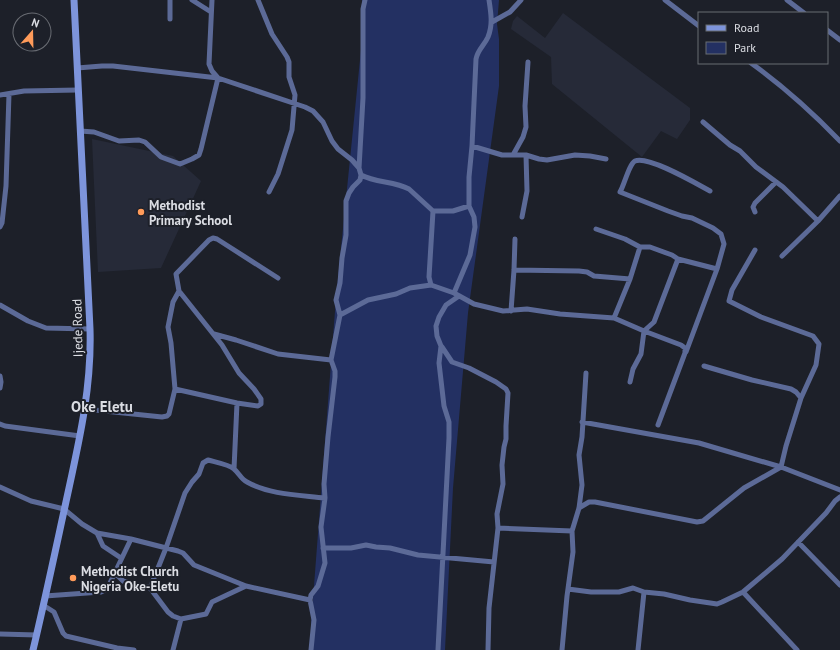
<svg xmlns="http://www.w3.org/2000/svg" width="840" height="650" viewBox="0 0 840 650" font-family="'PT Sans',sans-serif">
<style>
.built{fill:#262a38}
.green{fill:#233062}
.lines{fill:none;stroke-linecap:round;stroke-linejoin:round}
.minor{stroke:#5c6a97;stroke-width:5}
.secondary{stroke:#7d94db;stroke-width:7}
.poi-dot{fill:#ff9b5a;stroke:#1d2029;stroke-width:1.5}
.labels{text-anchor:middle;stroke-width:4;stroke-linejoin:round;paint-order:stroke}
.poi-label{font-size:13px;font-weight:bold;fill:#dbdde3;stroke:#1d2029;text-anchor:start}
.street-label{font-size:13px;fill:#dbdde3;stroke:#1d2029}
.quarter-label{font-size:15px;font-weight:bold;fill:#dbdde3;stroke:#1d2029}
</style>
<rect width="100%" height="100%" fill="#1d2029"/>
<path class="built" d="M 563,13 L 690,108 L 690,120 L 677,139 L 661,131 L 642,157 L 552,84 L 551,57 L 511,29 L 513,21 L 517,16 L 545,38 Z
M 92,139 L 173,156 L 201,181 L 161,268 L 98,272 Z"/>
<path class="green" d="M 362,0 L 499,0 L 497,24 L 499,39 L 499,86 L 468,313 L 453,488 L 445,650 L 311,650 L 311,625 L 336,298 L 361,50 Z"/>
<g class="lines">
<path class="minor" d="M 192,0 L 211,12
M 258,0 L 272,34 L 287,57 L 289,62 L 289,77 L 295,95 L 292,130 L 278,174 L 269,192
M 665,0 L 699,26
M 787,0 L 804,13
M 170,19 L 170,0
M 492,22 L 510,12 L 521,0
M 827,30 L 840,40
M 751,63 C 783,86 813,113 840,141
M 77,68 L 102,66 L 113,66 L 218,78 L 305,107 L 313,111 L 323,122 L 332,141 L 338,149 L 352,160 L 359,168 L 361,175 L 360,180 L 353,187 L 349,193 L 346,201 L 346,235 L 342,258 L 340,283 L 336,300 L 340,315 L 331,360 L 335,371 L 335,377 L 328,437 L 324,484 L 325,498 L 321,527 L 325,563 L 318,586 L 311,595 L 310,600 L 314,620 L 311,650
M 0,95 L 24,91 L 78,90
M 703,122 L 730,145 L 740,151 L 756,167 L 783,187 L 818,221 L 840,196
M 80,131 L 94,132 L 119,141 L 139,140 L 145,142 L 161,157 L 180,164 L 192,159 L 199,155 L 201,149 L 218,78 L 212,71 L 209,64 L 212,0
M 472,146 L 502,155 L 526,155 L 539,159 L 547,160 L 575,155 L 590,156 L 606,159
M 513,155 L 523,137 L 526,127 L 525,106 L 528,62
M 359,168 L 363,98 L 363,9 L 365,0
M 361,175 C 376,183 394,181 409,189 L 433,211 L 453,211 L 469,206
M 755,212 L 753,207 L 755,203 L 776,182
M 522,217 L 527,191 L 526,155
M 0,227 L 2,223 L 6,186 L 9,94
M 596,229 L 625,239 L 640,247 L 650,247 L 672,255 L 678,259 L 717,269
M 782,256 L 818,221
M 514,270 L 579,271 L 587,272 L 594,276 L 630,279
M 431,285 L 429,277 L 433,211
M 454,293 L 470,255 L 475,227 L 474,217 L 469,206 L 469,177 L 472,146 L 476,59 C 478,49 484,46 488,37 C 493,25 491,13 489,0
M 0,305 L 28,321 L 46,328 L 90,329
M 511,311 L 514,270 L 515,239
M 340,315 L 368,300 L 396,294 L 410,288 L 431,285 L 454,293 L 474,304 L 503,311 L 527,309 L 560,314 L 614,318 L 644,331 L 681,345 L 685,348 L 685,353 L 658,425
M 614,318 L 630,279 L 640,247
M 214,334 L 236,340 L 278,354 L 331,360
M 442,347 L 452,362 L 469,368 L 496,382 L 506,389 L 508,393 L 506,426 L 506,439 L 504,447 L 502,465 L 503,484 L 497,514 L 498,528 L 489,608 L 488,650
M 686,352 L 717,269 L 724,244 L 721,234 L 713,228 L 692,218 L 682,216 L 668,211 L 620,192 C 624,186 629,164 635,161 C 648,155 697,184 710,191
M 704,366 L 752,380 L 791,389 L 796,392 L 801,398
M 0,376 L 1,382 L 0,388
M 630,382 L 633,369 L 641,354 L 644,331 L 654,322 L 678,259
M 175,389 L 237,403 L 258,406 L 261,404 L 261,399 L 254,389 L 239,373 L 222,345 L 179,291 L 176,274 L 209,240 L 213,238 L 217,239 L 278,278
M 85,409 L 162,417 L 167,416 L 169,414 L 175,389 L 171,343 L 168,327 L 173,302 L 179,291
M 582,422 L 699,443 L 781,467 L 840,490
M 0,424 L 5,426 L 80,436
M 234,469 L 237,403
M 0,487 L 31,501 L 64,509 L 82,524 L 97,533 L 131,539 L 178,551 L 183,553 L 194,565 L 246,586 L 310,600
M 579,508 L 589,502 L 595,502 L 697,522 L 703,521 L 744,488 L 781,467 L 786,446 L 801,398 L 816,365 L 819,344 L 813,336 L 761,317 L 729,301 L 732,290 L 755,250
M 498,528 L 572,531
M 97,533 L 103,546 L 121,558
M 798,542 L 840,585
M 323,548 L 351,548 L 366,545 L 376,547 L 390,548 L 418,555 L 494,562
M 115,573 L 123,581 L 150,588 L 168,612 L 173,616 L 181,619 L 206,614 L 212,602 L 246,586
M 150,588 L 166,548 L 185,493 L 192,482 L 199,474 L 203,463 L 208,460 C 215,462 230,465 234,469 C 239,473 241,479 247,482 C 270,495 300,495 325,498
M 568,589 L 591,592 L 619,592 L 633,588 L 644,592 L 664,594 L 690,600 L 717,604 L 722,602 L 743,592 L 782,559 L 826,513 L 835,501 L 840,497
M 743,592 L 797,650
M 45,596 L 101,592 L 105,590 L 109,585 L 131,539
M 43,605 L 54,612 L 63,633 L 66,636 L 117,648 L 134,650
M 0,634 L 37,635
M 173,650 L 181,619
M 438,650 L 449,438 L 449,422 L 444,406 L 439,363 L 441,346 L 437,336 L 436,326 L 439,317 L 446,305 L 459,296
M 562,650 L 567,596 L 573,552 L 572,531 L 579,508 L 582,485 L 579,455 L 582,437 L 586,373
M 638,650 L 644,592"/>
<path class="secondary" d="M 33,650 C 44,604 54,557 64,511 C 77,450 92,392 90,329 L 74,0"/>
</g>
<g class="poi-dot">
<circle cx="141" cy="212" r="4"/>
<circle cx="73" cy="578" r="4"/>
</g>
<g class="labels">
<g class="poi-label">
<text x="149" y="210">Methodist<tspan x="149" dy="15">Primary School</tspan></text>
<text x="81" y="576">Methodist Church<tspan x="81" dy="15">Nigeria Oke-Eletu</tspan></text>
</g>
<g class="street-label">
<text transform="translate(77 328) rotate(-91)" y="5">Ijede Road</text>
</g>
<g class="quarter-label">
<text x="102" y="412">Oke Eletu</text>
</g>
</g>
<rect x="698" y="12" width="130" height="52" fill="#1d2029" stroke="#696c73"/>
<rect x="706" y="25" width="20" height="6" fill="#7d94db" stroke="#696c73"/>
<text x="734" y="32" font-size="12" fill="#dbdde3">Road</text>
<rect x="706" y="42" width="20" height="12" fill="#233062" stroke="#696c73"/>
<text x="734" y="52" font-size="12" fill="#dbdde3">Park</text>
<g transform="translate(32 32) rotate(20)"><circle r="19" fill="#1d2029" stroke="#696c73"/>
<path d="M0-3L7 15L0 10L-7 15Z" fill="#ff9b5a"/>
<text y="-6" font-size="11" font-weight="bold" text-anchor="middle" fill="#dbdde3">N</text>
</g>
</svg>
